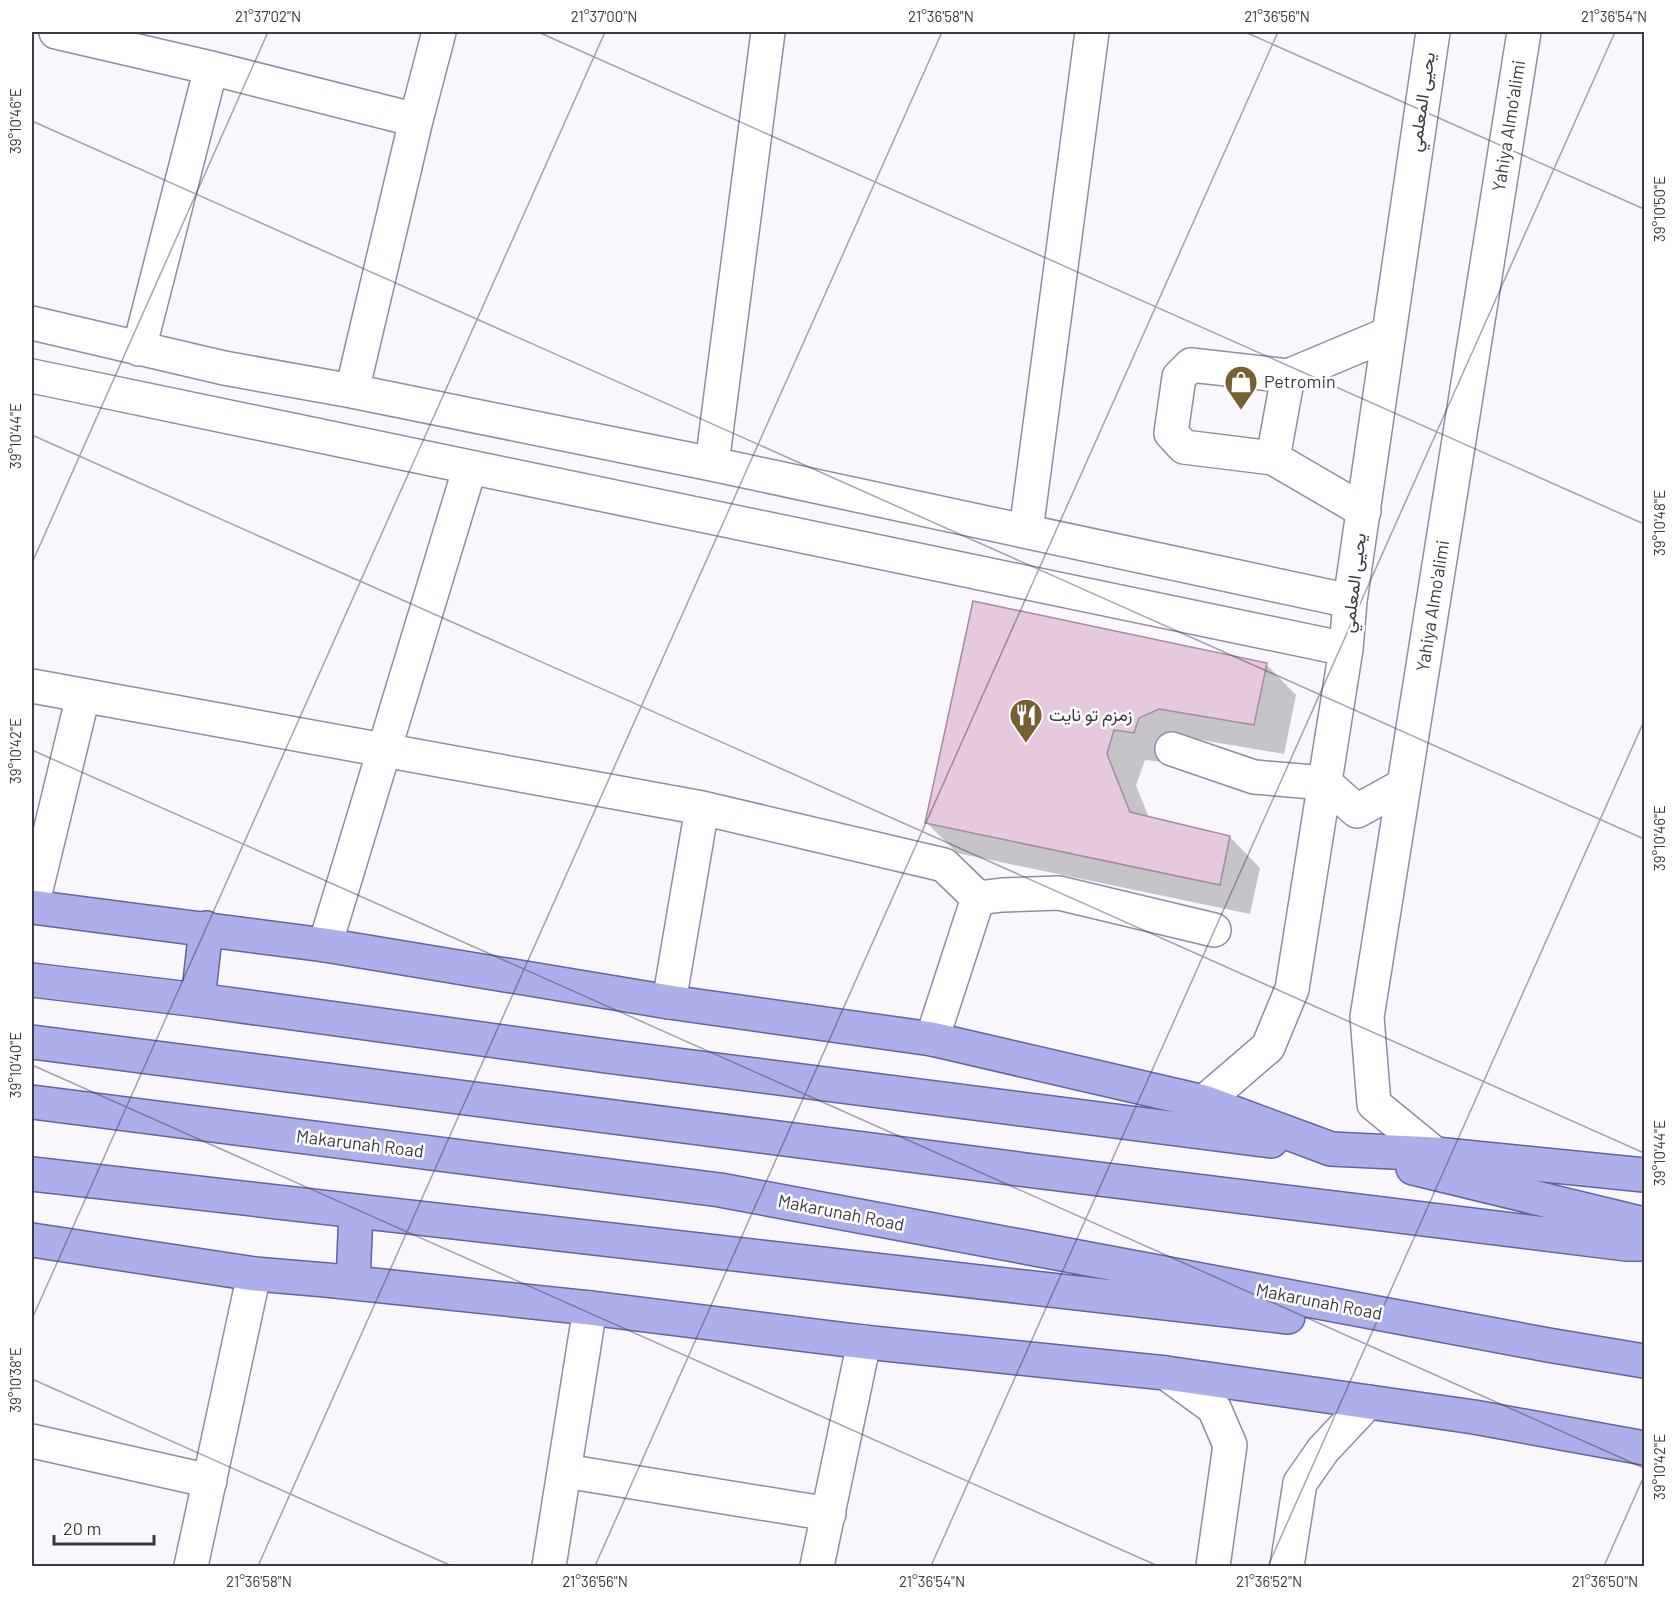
<svg xmlns="http://www.w3.org/2000/svg" width="1676" height="1598" viewBox="0 0 1676 1598" font-family="Barlow,Vazirmatn,sans-serif">
<style>
.shadow{fill:#0003}
.building{fill:#e6c9de;stroke:#a58b9e;stroke-width:1.5}
.lines{fill:none;stroke-linecap:round;stroke-linejoin:round}
.minor-casing{stroke:#9789a4;stroke-width:36}
.major-casing{stroke:#6363a7;stroke-width:36}
.minor{stroke:#fff;stroke-width:33}
.major{stroke:#adafeb;stroke-width:33}
.ticks{fill:none;stroke:#3e3844;stroke-width:1.5;stroke-opacity:0.45}
.labels{text-anchor:middle;stroke-width:5;stroke-linejoin:round;paint-order:stroke}
.street-label{font-size:18px;fill:#3e3844;stroke:#fff}
.poi-label{font-size:18px;fill:#3e3844;stroke:#fff;text-anchor:start}
.neatline{fill:none;stroke:#3e3844;stroke-width:2}
.ticks-label{font-size:15px;text-anchor:middle;fill:#3e3844}
</style>
<rect width="100%" height="100%" fill="#f9f6fc"/>
<path class="shadow" d="M 974,603 L 1266,664 L 1296,695 L 1284,754 L 1190,738 L 1164,762 L 1145,760 L 1136,785 L 1149,818 L 1230,837 L 1260,868 L 1250,914 L 957,853 L 927,823 Z"/>
<path class="building" d="M 973,601 L 1267,663 L 1254,725 L 1159,709 L 1139,718 L 1134,733 L 1114,730 L 1107,754 L 1130,812 L 1230,836 L 1220,885 L 925,823 Z"/>
<g class="lines">
<g class="minor-casing">
<path id="minor" d="M 56,32 L 211,68 L 416,120
M 32,323 L 224,368 L 352,391 L 712,464 L 1350,601
M 139,349 L 211,68
M 32,376 L 1346,649
M 352,391 L 416,120 L 439,32
M 1273,458 L 1288,376
M 712,464 L 768,32
M 1364,511 L 1273,458 L 1184,447 L 1171,433 L 1179,377 L 1191,365 L 1288,376 L 1388,334
M 1026,531 L 1092,32
M 32,686 L 702,808 L 944,865 L 978,898 L 932,1039
M 1172,749 L 1254,777 L 1325,783 L 1357,811 L 1404,785
M 978,898 L 1002,895 L 1059,893 L 1214,930
M 32,906 L 83,696
M 325,945 L 470,467
M 669,1002 L 702,808
M 1204,1102 L 1268,1047 L 1292,989 L 1346,649 L 1350,601 L 1433,32
M 1435,1154 L 1374,1104 L 1367,1017 L 1524,32
M 1166,1373 L 1214,1408 L 1230,1445 L 1213,1566
M 32,1441 L 210,1481
M 565,1471 L 829,1514
M 191,1566 L 254,1274
M 549,1566 L 590,1308
M 817,1566 L 864,1342
M 1287,1566 L 1300,1483 L 1323,1450 L 1368,1402"/>
</g>
<g class="major-casing">
<path id="major" d="M 32,907 L 325,945 L 669,1002 L 932,1039 L 1204,1102 L 1331,1149 L 1435,1154 L 1644,1175
M 32,980 L 198,1000 L 606,1056 L 1271,1141
M 198,1000 L 206,928
M 32,1042 L 1026,1170 L 1626,1244 L 1644,1244
M 32,1102 L 720,1190 L 1548,1345 L 1644,1361
M 1413,1168 L 1644,1224
M 32,1174 L 1288,1317
M 32,1240 L 254,1274 L 326,1280 L 590,1308 L 864,1342 L 1166,1373 L 1474,1417 L 1644,1448
M 353,1283 L 356,1211"/>
</g>
<use href="#minor" class="minor"/>
<use href="#major" class="major"/>
</g>
<path class="ticks" d="M 538,32 L 1644,524M 1245,32 L 1644,209M 32,121 L 1644,839M 32,435 L 1644,1153M 32,563 L 268,32M 32,750 L 1644,1468M 32,1065 L 1158,1566M 32,1319 L 605,32M 32,1379 L 452,1566M 258,1566 L 942,32M 595,1566 L 1278,32M 931,1566 L 1615,32M 1268,1566 L 1644,721M 1604,1566 L 1644,1476"/>
<defs>
<g id="shop-pin" transform="scale(1.725)"><path d="M0 17L-7.5 6A9.5 9.5 0 1 1 7.5 6Z" fill="#756130" stroke="#fff"/><path d="M-5-2.5h2.3a2.7 3.5 0 0 1 5.4 0H5L5.5 6h-11ZM-1.5-2.5h3a1.5 2.3 0 0 0-3 0Z" fill="#fff"/></g>
<g id="restaurant-pin" transform="scale(1.725)"><path d="M0 17L-7.5 6A9.5 9.5 0 1 1 7.5 6Z" fill="#756130" stroke="#fff"/><path d="M-5-6h1v4h1v-4h1v4h1v-4h1v5L-1.5 .5V6h-2V.5L-5-1ZM5-6V6H3V1.5H1.5Q1.5-4 5-6Z" fill="#fff"/></g>
</defs>
<g fill-rule="evenodd">
<use href="#shop-pin" x="1241" y="382"/>
<use href="#restaurant-pin" x="1026" y="715"/>
</g>
<g class="labels">
<g class="street-label">
<text transform="translate(1422 102) rotate(-82)" y="6">يحيى المعلمي</text>
<text transform="translate(1509 126) rotate(-81)" y="6">Yahiya Almo'alimi</text>
<text transform="translate(1354 583) rotate(-83)" y="6">يحيى المعلمي</text>
<text transform="translate(1433 606) rotate(-81)" y="6">Yahiya Almo'alimi</text>
<text transform="translate(360 1144) rotate(7)" y="6">Makarunah Road</text>
<text transform="translate(841 1213) rotate(11)" y="6">Makarunah Road</text>
<text transform="translate(1319 1302) rotate(11)" y="6">Makarunah Road</text>
</g>
<g class="poi-label">
<text x="1264" y="388">Petromin</text>
<text x="1049" y="721">زمزم تو نايت</text>
</g>
</g>
<rect width="1676" height="1598" fill="none" stroke="#ffffff" stroke-width="66"/>
<path d="M54 1535v9h100v-9" fill="none" stroke="#3e3844" stroke-width="3"/>
<text x="63" y="1535" font-size="18" fill="#3e3844" stroke="#ffffff" stroke-width="4.5" paint-order="stroke">20 m</text>
<rect x="33" y="33" width="1610" height="1532" class="neatline"/>
<g class="ticks-label">
<text x="268" y="22">21°37'02"N</text>
<text x="604" y="22">21°37'00"N</text>
<text x="941" y="22">21°36'58"N</text>
<text x="1277" y="22">21°36'56"N</text>
<text x="1614" y="22">21°36'54"N</text>
<text transform="translate(16 121) rotate(-90)" y="5">39°10'46"E</text>
<text transform="translate(1660 209) rotate(-90)" y="5">39°10'50"E</text>
<text transform="translate(16 436) rotate(-90)" y="5">39°10'44"E</text>
<text transform="translate(1660 523) rotate(-90)" y="5">39°10'48"E</text>
<text transform="translate(16 751) rotate(-90)" y="5">39°10'42"E</text>
<text transform="translate(1660 838) rotate(-90)" y="5">39°10'46"E</text>
<text transform="translate(16 1065) rotate(-90)" y="5">39°10'40"E</text>
<text transform="translate(1660 1153) rotate(-90)" y="5">39°10'44"E</text>
<text transform="translate(16 1380) rotate(-90)" y="5">39°10'38"E</text>
<text transform="translate(1660 1467) rotate(-90)" y="5">39°10'42"E</text>
<text x="259" y="1587">21°36'58"N</text>
<text x="595" y="1587">21°36'56"N</text>
<text x="932" y="1587">21°36'54"N</text>
<text x="1269" y="1587">21°36'52"N</text>
<text x="1605" y="1587">21°36'50"N</text>
</g>
</svg>
